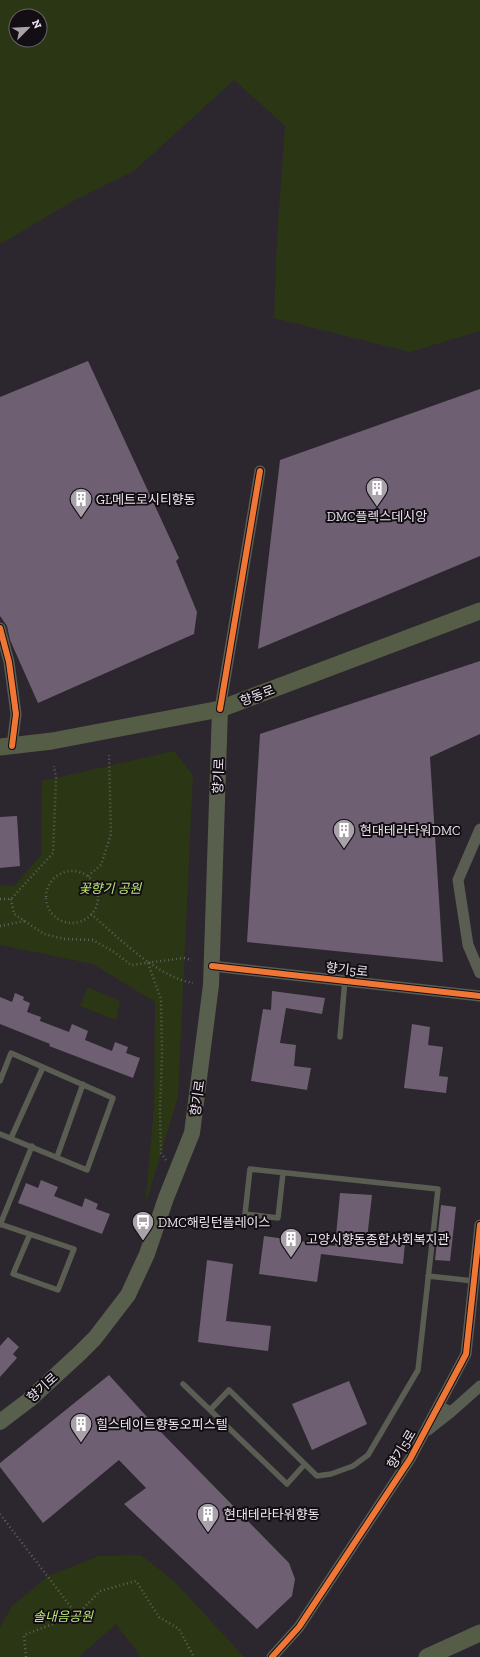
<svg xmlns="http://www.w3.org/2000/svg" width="480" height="1657" viewBox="0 0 480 1657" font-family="'Zilla Slab','Noto Sans KR',serif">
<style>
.green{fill:#2b3714;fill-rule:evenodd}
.building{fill:#6e6072}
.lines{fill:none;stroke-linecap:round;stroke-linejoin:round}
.path{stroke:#5f615a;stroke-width:2.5;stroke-dasharray:1 3;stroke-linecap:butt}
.service{stroke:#5a5e52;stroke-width:5.5}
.minor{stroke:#5a5e52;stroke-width:11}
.secondary{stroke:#595f4d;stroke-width:16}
.primary{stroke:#565d47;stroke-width:17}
.cycleway-casing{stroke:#130e14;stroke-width:8}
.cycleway{stroke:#f07635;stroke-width:6}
.labels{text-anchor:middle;stroke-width:4;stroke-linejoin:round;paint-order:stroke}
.poi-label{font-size:13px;fill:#ede5ef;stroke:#130e14;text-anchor:start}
.street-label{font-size:13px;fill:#ede5ef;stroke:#130e14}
.park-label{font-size:13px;font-style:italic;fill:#b8e570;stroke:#130e14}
</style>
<rect width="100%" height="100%" fill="#2c262e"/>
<path class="green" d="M 0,0 L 480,0 L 480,331 L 410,352 L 274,318 L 277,238 L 285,126 L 234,80 L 134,171 L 75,200 L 0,244 ZM 16,16 L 40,16 L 40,40 L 16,40 Z
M 174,751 L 193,775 L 178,1097 L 145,1206 L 154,1107 L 155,1002 L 93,964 L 0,945 L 0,885 L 14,886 L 41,855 L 42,781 Z
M 88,987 L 120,1001 L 116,1020 L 80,1006 Z
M 141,1555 L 175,1582 L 244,1657 L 141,1657 L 116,1624 L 79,1657 L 0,1657 L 0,1627 L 12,1606 L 48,1576 L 99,1556 Z"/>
<path class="building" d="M 88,361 L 179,558 L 176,561 L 197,612 L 194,634 L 38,703 L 10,640 L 7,626 L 0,616 L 0,397 Z
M 480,389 L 480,556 L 258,649 L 280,460 Z
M 480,661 L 480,734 L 430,757 L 443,962 L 247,942 L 260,734 Z
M 17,816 L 20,866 L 0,868 L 0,817 Z
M 272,991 L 325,998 L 322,1014 L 286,1008 L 280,1043 L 296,1045 L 294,1066 L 311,1068 L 307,1090 L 251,1081 L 263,1009 L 271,1010 Z
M 15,993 L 24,997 L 23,1000 L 30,1003 L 27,1012 L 41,1017 L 40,1021 L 69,1032 L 72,1024 L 88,1031 L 85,1040 L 112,1051 L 115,1042 L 128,1047 L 126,1053 L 140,1058 L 133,1078 L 49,1046 L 50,1044 L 0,1024 L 0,997 L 12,1002 Z
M 412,1024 L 430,1027 L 428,1045 L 443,1047 L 439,1076 L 448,1077 L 446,1093 L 404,1088 Z
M 41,1180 L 58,1187 L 54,1196 L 82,1207 L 85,1198 L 98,1204 L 96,1209 L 110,1214 L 102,1234 L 18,1203 L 26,1183 L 38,1188 Z
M 340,1193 L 372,1195 L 367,1239 L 405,1243 L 403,1264 L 321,1254 L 317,1282 L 259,1274 L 264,1236 L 335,1246 Z
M 441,1205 L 456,1207 L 450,1261 L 435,1260 Z
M 207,1260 L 233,1264 L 226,1321 L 271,1326 L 268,1351 L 198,1342 Z
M 8,1337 L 19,1347 L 13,1354 L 17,1358 L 0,1377 L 0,1346 Z
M 109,1375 L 157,1428 L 289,1563 L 295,1579 L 292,1596 L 257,1629 L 124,1504 L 146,1488 L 119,1460 L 43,1523 L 0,1467 L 0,1463 Z
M 349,1381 L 367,1424 L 312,1450 L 292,1404 Z"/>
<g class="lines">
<path class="path" d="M46 897a26 26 0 1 1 52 0a26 26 0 1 1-52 0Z
M 88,876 L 101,865 L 111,834 L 109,755
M 0,899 L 11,899 L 53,853 L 56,778 L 54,766
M 11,899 L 14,914 L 44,934 L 65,939 L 93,940 L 114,952 L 131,965 L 184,958 L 192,960
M 91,914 C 118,937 157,977 193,983
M 0,926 L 25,921
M 148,963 L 161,999 L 162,1053 L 160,1111 L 161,1153 L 166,1160
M 0,1514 L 77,1615
M 26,1657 L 24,1635 L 77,1615 L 100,1591 L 136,1581 L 159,1617 L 179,1629 L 194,1657"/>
<path class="service" d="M 340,1037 L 345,980
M 0,1081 L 11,1053 L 113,1098 L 87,1170 L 0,1134
M 11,1138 L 43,1067
M 57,1157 L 83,1084
M 0,1224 L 74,1249 L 58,1290 L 13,1274 L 30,1234
M 0,1225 L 32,1146
M 428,1276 L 474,1281
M 183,1384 L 210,1410 L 229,1390 L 317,1476 L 331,1474 L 353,1466 L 368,1455 L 418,1370 L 438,1189 L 250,1169 L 245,1214 L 278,1218 L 283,1173
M 210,1410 L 287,1484 L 305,1464"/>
<path class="minor" d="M 0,628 L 9,662 L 16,714 L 12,746
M 220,709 L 260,471
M 480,829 L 458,880 L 468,945 L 480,973
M 212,966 L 480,996
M 438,1406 L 451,1412 L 480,1386
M 428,1430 L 451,1412
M 272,1657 L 299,1627 L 410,1459 L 466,1354 L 480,1225"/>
<path class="secondary" d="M 0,1422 L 29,1400 L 80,1353 L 95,1338 L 128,1295 L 147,1254 L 166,1198 L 192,1133 L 211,985 L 220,709"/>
<path class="primary" d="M 0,747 L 52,741 L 220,709 L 480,611
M 427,1657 L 480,1633"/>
<g class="cycleway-casing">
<path id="cycleway" d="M 0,628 L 9,662 L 16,714 L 12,746
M 220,709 L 260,471
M 212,966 L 480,996
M 272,1657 L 299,1627 L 410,1459 L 466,1354 L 480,1225"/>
</g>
<use href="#cycleway" class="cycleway"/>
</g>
<defs>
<g id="building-pin" transform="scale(1.15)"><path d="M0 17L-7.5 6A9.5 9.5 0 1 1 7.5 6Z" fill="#a9a2ab" stroke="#130e14"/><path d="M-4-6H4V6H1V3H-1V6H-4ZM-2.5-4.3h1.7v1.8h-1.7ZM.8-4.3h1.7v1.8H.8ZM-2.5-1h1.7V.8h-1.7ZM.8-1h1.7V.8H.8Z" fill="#fff"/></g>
<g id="bus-pin" transform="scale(1.15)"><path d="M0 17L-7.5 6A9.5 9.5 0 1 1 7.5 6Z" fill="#a9a2ab" stroke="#130e14"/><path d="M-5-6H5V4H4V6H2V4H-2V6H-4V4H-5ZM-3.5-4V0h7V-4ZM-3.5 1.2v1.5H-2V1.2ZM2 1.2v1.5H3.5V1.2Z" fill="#fff"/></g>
</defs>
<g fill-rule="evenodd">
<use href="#building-pin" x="377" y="488"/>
<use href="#building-pin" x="81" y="499"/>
<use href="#building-pin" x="344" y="830"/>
<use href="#bus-pin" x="143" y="1222"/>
<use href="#building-pin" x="291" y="1239"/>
<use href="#building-pin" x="81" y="1424"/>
<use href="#building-pin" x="208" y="1514"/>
</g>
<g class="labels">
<g class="poi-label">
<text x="96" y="504">GL메트로시티향동</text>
<text x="377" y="521" text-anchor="middle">DMC플렉스데시앙</text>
<text x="360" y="835">현대테라타워DMC</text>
<text x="158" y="1227">DMC해링턴플레이스</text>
<text x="306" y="1244">고양시향동종합사회복지관</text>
<text x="96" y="1429">힐스테이트향동오피스텔</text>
<text x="224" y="1519">현대테라타워향동</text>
</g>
<g class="street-label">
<text transform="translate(257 695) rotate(-21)" y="5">향동로</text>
<text transform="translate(218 776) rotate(-88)" y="5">향기로</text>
<text transform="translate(347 969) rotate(6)" y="5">향기5로</text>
<text transform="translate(197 1098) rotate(-82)" y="5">향기로</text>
<text transform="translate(42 1387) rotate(-42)" y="5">향기로</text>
<text transform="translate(401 1449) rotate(-59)" y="5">향기5로</text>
</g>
<g class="park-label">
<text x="110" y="893">꽃향기 공원</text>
<text x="63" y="1621">솔내음공원</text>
</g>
</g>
<g transform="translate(28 28) rotate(66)"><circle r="19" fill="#130e14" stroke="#6a646c"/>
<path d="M0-3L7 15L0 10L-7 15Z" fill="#a9a2ab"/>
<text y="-6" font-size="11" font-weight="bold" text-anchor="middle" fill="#ede5ef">N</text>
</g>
</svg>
